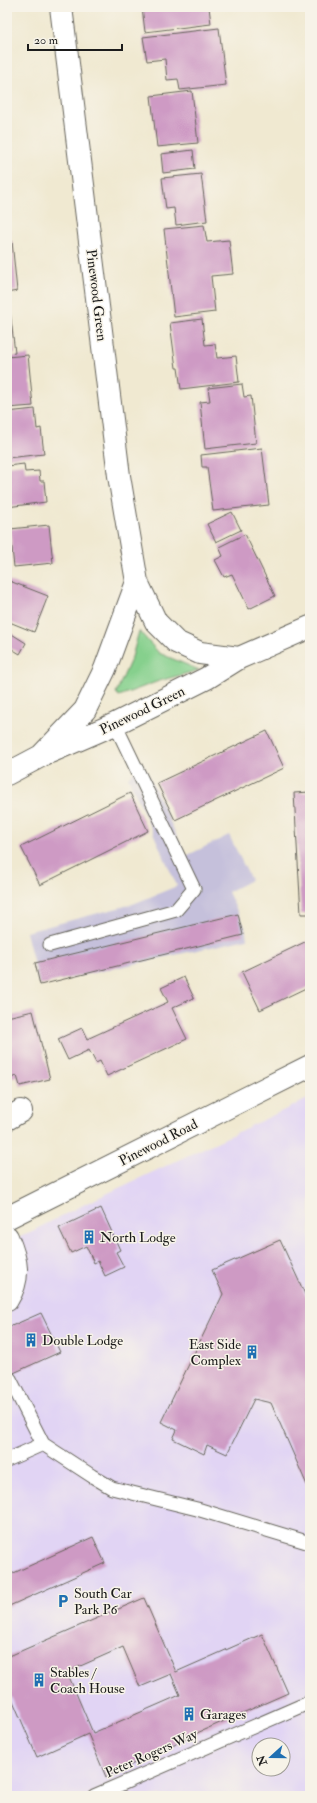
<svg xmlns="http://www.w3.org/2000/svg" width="317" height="1803" viewBox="0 0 317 1803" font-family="'IM FELL Double Pica',serif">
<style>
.built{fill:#e1d4f4;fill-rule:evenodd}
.industrial{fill:#c5c0db}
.green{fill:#86d08d;stroke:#517654}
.building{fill:#ce9ac4;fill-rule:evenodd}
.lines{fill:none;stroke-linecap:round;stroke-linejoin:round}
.service-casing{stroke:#66645b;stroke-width:15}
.minor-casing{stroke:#66645b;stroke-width:24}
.tertiary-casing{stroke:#66645b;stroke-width:24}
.service{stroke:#fff;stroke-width:13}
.minor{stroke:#fff;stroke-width:22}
.tertiary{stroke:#fff;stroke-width:22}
.labels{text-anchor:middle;stroke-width:3;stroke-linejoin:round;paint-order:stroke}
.street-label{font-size:14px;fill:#1c1c1c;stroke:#f7f3e8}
.poi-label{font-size:14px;fill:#1c1c1c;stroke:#f7f3e8;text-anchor:start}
</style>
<rect width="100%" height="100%" fill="#f7f3e8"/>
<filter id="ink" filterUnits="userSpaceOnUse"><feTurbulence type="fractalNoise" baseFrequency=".025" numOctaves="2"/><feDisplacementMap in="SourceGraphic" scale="8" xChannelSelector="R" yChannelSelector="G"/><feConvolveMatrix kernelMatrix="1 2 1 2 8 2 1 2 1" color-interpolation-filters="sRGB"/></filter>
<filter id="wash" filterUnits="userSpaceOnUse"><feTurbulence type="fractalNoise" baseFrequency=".012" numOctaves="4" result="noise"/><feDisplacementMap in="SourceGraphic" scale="16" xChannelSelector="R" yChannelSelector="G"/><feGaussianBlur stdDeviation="0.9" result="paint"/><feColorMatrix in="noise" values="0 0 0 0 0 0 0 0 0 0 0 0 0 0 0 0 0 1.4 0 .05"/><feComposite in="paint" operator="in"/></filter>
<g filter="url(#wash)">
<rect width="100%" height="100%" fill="#f0e9d1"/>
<path class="built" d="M 310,1098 L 310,1796 L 7,1796 L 7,1244 L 87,1203 ZM 259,1745 L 283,1745 L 283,1769 L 259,1769 Z"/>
<path class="industrial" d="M 144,765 L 186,856 L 229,835 L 251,880 L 228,892 L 245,927 L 247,939 L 39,985 L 26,932 L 133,904 L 177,886 L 128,777 Z"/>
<path class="green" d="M 139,631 L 159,653 L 199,670 L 159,681 L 119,696 L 116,693 L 132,657 Z"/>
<g id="blocks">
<path class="building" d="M 142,7 L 209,7 L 211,24 L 145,32 Z
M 219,28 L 226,85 L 180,90 L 178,79 L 167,80 L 165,59 L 147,61 L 143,37 Z
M 192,91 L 198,143 L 157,147 L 151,96 Z
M 193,150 L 195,169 L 163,173 L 161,154 Z
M 201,174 L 207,221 L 176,225 L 174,208 L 166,209 L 162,178 Z
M 8,216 L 10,238 L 7,238 L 7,217 Z
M 204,225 L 207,242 L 229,240 L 233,274 L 211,276 L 215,312 L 174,317 L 164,229 Z
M 12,241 L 17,291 L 7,293 L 7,242 Z
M 7,302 L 9,302 L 15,353 L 7,354 Z
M 202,319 L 205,345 L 215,344 L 217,358 L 236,356 L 239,382 L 181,389 L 178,368 L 176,368 L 170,323 Z
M 28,355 L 33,406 L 7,408 L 7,357 Z
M 242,384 L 244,397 L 251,396 L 256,443 L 205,449 L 200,402 L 210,401 L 208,388 Z
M 35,409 L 37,429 L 41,428 L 44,454 L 7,458 L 7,412 Z
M 262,448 L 269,505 L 213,511 L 207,467 L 202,467 L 201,455 Z
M 24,464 L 25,472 L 39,471 L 40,481 L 44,481 L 46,502 L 7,507 L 7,466 Z
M 232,512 L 241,530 L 216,542 L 207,524 Z
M 49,525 L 53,563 L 14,567 L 10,529 Z
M 245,534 L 275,596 L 249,609 L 232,574 L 224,577 L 215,560 L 223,556 L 219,547 Z
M 7,580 L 48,596 L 34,632 L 7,621 L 7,612 L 10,604 L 7,603 Z
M 7,631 L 26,643 L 20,654 L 7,646 Z
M 267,731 L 284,768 L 175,820 L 157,783 Z
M 310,792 L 310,914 L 301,914 L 294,793 Z
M 130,793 L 148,831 L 40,885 L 21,847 Z
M 238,914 L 243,935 L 40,985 L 35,963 Z
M 309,940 L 310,986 L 260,1010 L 242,972 Z
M 184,977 L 194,998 L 172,1008 L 187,1039 L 107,1076 L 100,1061 L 96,1063 L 89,1050 L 68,1060 L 58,1039 L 82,1028 L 87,1039 L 168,1002 L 161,988 Z
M 33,1011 L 50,1079 L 20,1086 L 17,1076 L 7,1079 L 7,1017 Z
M 101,1208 L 120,1250 L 116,1252 L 124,1267 L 105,1276 L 98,1261 L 94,1263 L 86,1246 L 71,1253 L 59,1228 Z
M 280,1240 L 310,1305 L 310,1492 L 271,1403 L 254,1399 L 227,1454 L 207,1445 L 204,1454 L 173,1439 L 177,1430 L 161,1422 L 223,1294 L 212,1270 Z
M 41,1313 L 60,1352 L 7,1376 L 7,1328 Z
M 93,1537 L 105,1563 L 7,1607 L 7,1576 Z
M 144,1598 L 176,1672 L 262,1634 L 288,1693 L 197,1733 L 106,1777 L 88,1734 L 37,1757 L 7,1687 L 7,1657 ZM 123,1647 L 140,1687 L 171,1674 L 180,1695 L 93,1733 L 67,1672 Z"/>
</g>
</g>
<g filter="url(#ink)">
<use href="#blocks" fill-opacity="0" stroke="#66645b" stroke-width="1"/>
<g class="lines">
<g class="service-casing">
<path id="service" d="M 50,945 L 176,910 L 194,889 L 115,724
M 10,1379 L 43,1444 L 92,1476 L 112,1488 L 197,1509 L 310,1543
M 7,1460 L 43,1444
M 94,1796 L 310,1702"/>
</g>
<g class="minor-casing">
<path id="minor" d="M 137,582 L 156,622 L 176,642 L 200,653 L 239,658
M 50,752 L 115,724 L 207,678 L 239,658 L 310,627
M 7,774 L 41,756 L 85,710 L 105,669 L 137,582 L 119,476 L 61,7
M 7,1119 L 21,1111
M 7,1237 C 17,1260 21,1278 7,1300"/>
</g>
<g class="tertiary-casing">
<path id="tertiary" d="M 7,1218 L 310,1066"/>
</g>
<use href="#service" class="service"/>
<use href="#minor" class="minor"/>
<use href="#tertiary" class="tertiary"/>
</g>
</g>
<defs>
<g id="building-bare" transform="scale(1.08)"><path d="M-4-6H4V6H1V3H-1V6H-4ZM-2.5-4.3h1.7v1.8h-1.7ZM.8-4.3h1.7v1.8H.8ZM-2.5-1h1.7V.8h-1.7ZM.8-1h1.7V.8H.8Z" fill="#1f6fb2" stroke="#f7f3e8" stroke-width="2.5" paint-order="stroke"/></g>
<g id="parking-bare" transform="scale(1.08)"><path d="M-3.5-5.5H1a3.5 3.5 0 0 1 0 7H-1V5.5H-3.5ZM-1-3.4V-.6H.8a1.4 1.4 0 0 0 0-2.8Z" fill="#1f6fb2" stroke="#f7f3e8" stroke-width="2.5" paint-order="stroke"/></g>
</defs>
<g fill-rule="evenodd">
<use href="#building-bare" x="89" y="1237"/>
<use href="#building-bare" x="31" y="1340"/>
<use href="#building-bare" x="252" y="1352"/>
<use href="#parking-bare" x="63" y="1601"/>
<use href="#building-bare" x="39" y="1680"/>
<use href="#building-bare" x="189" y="1714"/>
</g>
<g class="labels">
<g class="street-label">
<text transform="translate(97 295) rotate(83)" y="5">Pinewood Green</text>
<text transform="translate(142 710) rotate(-26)" y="5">Pinewood Green</text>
<text transform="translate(158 1142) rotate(-27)" y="5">Pinewood Road</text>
<text transform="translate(151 1753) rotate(-24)" y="5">Peter Rogers Way</text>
</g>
<g class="poi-label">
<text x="100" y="1242">North Lodge</text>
<text x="42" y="1345">Double Lodge</text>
<text x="241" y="1349" text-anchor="end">East Side<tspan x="241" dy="16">Complex</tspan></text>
<text x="74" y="1598">South Car<tspan x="74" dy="16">Park P6</tspan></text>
<text x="50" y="1677">Stables /<tspan x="50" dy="16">Coach House</tspan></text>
<text x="200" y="1719">Garages</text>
</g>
</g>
<rect width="317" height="1803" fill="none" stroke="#f7f3e8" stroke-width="24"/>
<g transform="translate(271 1757) rotate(249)"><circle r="19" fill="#f7f3e8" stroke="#9f9d96"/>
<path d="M0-3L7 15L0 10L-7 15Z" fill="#1f6fb2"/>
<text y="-6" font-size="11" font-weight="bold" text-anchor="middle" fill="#1c1c1c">N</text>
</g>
<path d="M28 44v6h94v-6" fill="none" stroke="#1c1c1c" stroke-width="2"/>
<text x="34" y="44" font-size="12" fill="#1c1c1c" stroke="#f7f3e8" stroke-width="3" paint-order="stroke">20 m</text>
</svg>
